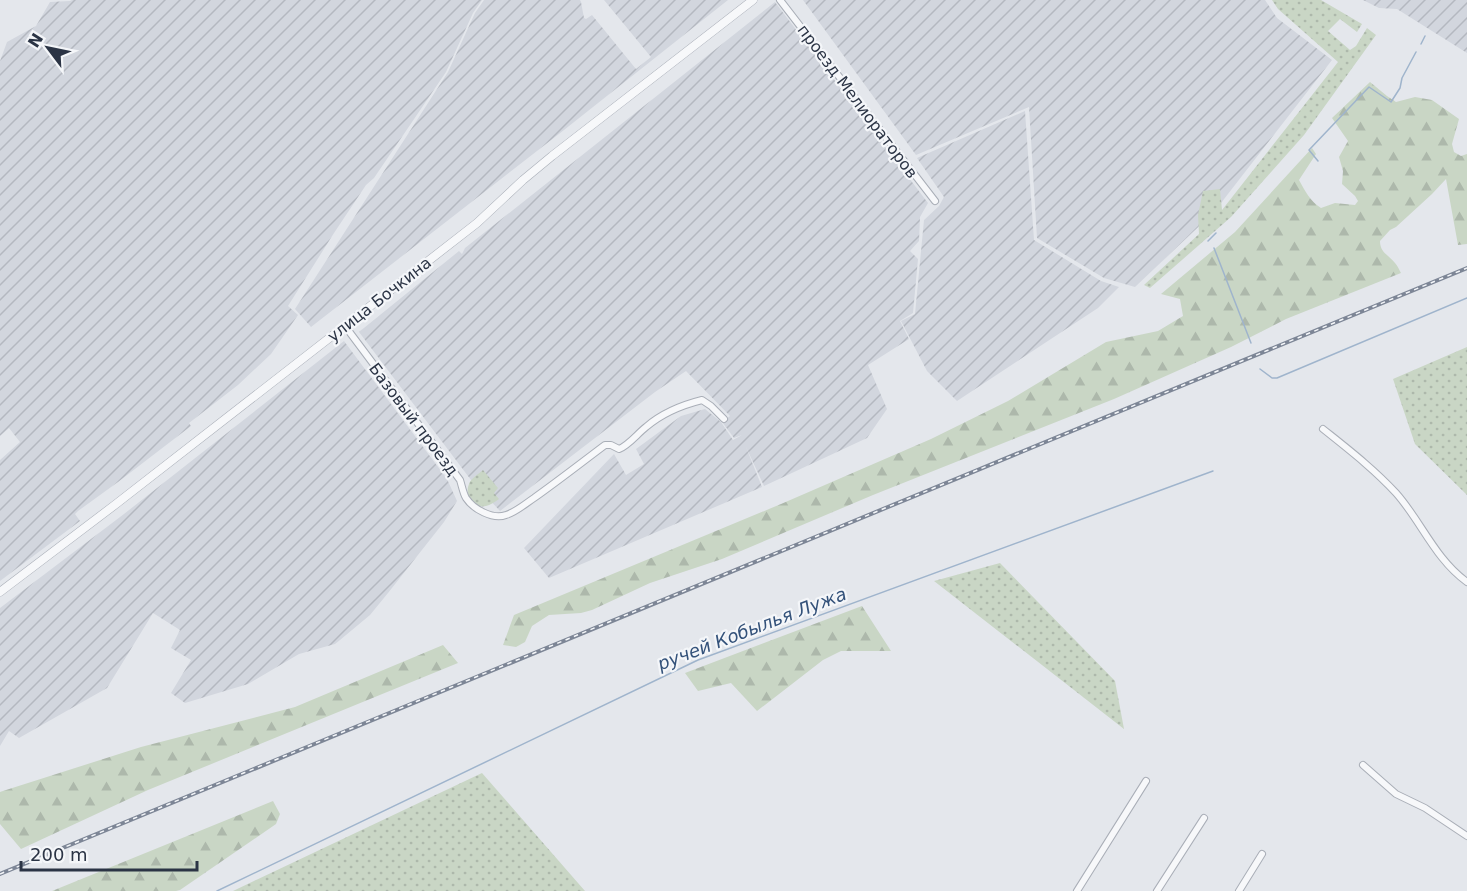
<svg xmlns="http://www.w3.org/2000/svg" width="1467" height="891" viewBox="0 0 1467 891" font-family="'DejaVu Sans',sans-serif">
<style>
.industrial{fill:url(#industrial-furrows)}
.grass{fill:url(#grass-dots)}
.forest{fill:url(#forest-firs)}
.lines{fill:none;stroke-linecap:round;stroke-linejoin:round}
.stream{stroke:#9fb4cc;stroke-width:1.5}
.minor-casing{stroke:#a9aeb7;stroke-width:8}
.tertiary-casing{stroke:#a9aeb7;stroke-width:9}
.minor{stroke:#f7f8fa;stroke-width:6}
.tertiary{stroke:#f7f8fa;stroke-width:8}
.rail-casing{stroke:#7d8696;stroke-width:4}
.rail{stroke:#f4f6f9;stroke-width:1.5;stroke-dasharray:4.5;stroke-linecap:butt}
.labels{text-anchor:middle;stroke-width:4.5;stroke-linejoin:round;paint-order:stroke}
.street-label{font-size:16px;fill:#2b3445;stroke:#f4f6f9}
.water-label{font-size:18px;font-style:italic;fill:#34527a;stroke:#f4f6f9}
</style>
<defs>
<pattern id="industrial-furrows" width="10" height="10" patternUnits="userSpaceOnUse" patternTransform="scale(1.5)"><rect width="10" height="10" fill="#d2d6de"/><path d="M-1 1l2-2M0 10L10 0M9 11l2-2" fill="none" stroke="#b4b8c0"/></pattern>
<pattern id="grass-dots" width="8" height="8" patternUnits="userSpaceOnUse" patternTransform="scale(1.5)"><rect width="8" height="8" fill="#c9d6c5"/><path d="M2 2h.1M6 6h.1" fill="none" stroke="#adb8ab" stroke-width="1.8" stroke-linecap="round"/></pattern>
<pattern id="forest-firs" width="22" height="20" patternUnits="userSpaceOnUse" patternTransform="scale(1.5)"><rect width="22" height="20" fill="#c9d6c5"/><path d="M5 1l3.5 6h-7zM16 11l3.5 6h-7z" fill="#adb8ab"/></pattern>
</defs>
<rect width="100%" height="100%" fill="#e4e7ec"/>
<path class="industrial" d="M 72,0 L 482,0 L 473,13 L 446,72 L 374,178 L 366,185 L 334,233 L 288,306 L 298,315 L 271,354 L 238,385 L 189,423 L 191,426 L 118,482 L 78,511 L 75,514 L 80,521 L 0,581 L 0,460 L 20,442 L 9,428 L 0,436 L 0,61 L 7,42 L 36,26 L 50,2 L 70,1 Z
M 484,0 L 580,0 L 581,2 L 584,18 L 586,19 L 592,15 L 636,69 L 651,57 L 604,0 L 728,0 L 564,130 L 311,327 L 295,309 L 448,72 L 475,13 Z
M 803,0 L 1265,0 L 1277,18 L 1332,60 L 1214,212 L 1135,287 L 1104,278 L 1037,238 L 1029,107 L 916,155 Z
M 1363,0 L 1467,0 L 1467,53 L 1397,9 L 1379,8 Z
M 775,2 L 928,203 L 920,217 L 919,241 L 910,251 L 918,259 L 913,313 L 900,321 L 909,339 L 868,365 L 887,409 L 867,438 L 764,486 L 746,447 L 762,487 L 549,578 L 524,548 L 614,454 L 626,475 L 644,464 L 636,449 L 681,416 L 705,409 L 721,422 L 733,440 L 742,435 L 734,438 L 722,422 L 730,416 L 686,371 L 655,392 L 500,511 L 471,480 L 359,332 L 459,251 L 462,254 L 465,248 Z
M 1025,111 L 1034,240 L 1101,281 L 1119,287 L 1098,308 L 957,401 L 927,371 L 901,321 L 915,314 L 924,220 L 939,206 L 944,197 L 917,158 Z
M 344,341 L 447,479 L 457,501 L 444,522 L 388,593 L 370,615 L 340,640 L 335,644 L 299,654 L 248,684 L 185,703 L 171,693 L 191,660 L 171,648 L 180,630 L 153,613 L 107,688 L 19,738 L 9,731 L 0,746 L 0,608 L 124,514 Z"/>
<path class="grass" d="M 1272,0 L 1321,0 L 1362,24 L 1357,32 L 1340,19 L 1328,31 L 1350,50 L 1356,46 L 1367,28 L 1376,35 L 1304,135 L 1231,217 L 1150,288 L 1144,285 L 1199,234 L 1198,215 L 1203,191 L 1220,189 L 1222,210 L 1338,62 L 1278,9 Z
M 1467,347 L 1467,495 L 1415,444 L 1393,379 Z
M 483,470 L 498,488 L 494,493 L 499,499 C 495,502 490,505 486,506 C 473,509 464,495 469,484 C 471,478 479,474 483,470 Z
M 1000,563 L 1115,681 L 1124,729 L 934,581 Z
M 482,773 L 585,891 L 233,891 Z"/>
<path class="forest" d="M 1370,82 L 1387,96 L 1396,102 L 1415,97 L 1432,100 L 1459,119 L 1452,144 L 1454,152 L 1461,156 L 1467,154 L 1467,244 L 1458,245 L 1446,179 L 1432,194 L 1396,227 L 1390,230 L 1380,241 C 1380,253 1389,255 1395,263 C 1398,266 1399,270 1401,273 L 1286,319 L 1231,347 L 1114,399 L 873,495 L 722,559 L 650,583 L 592,610 L 581,613 L 549,615 L 532,626 L 525,642 L 516,647 L 503,645 L 514,615 L 781,504 L 931,439 L 1008,401 L 1106,342 L 1158,331 L 1183,316 L 1180,299 L 1161,294 L 1235,232 L 1312,148 L 1316,154 L 1299,180 C 1305,191 1310,201 1321,208 L 1335,203 L 1355,205 L 1358,201 L 1355,196 L 1342,184 L 1343,171 L 1339,157 L 1348,141 L 1332,118 Z
M 862,606 L 891,651 L 841,651 L 823,660 L 757,711 L 731,683 L 698,691 L 685,673 Z
M 443,645 L 458,663 L 148,790 L 21,849 L 0,824 L 0,792 L 6,790 L 141,747 L 295,707 Z
M 273,801 L 280,814 L 276,824 L 180,890 L 176,891 L 52,891 Z"/>
<g class="lines">
<path class="stream" d="M 1421,44 L 1425,36
M 1318,161 L 1309,150 L 1369,87 L 1391,102 L 1400,88 L 1402,78 L 1416,52
M 1208,241 L 1216,233
M 1214,248 L 1251,343
M 1260,369 L 1272,378 L 1277,378 L 1467,298
M 217,891 L 698,660 L 1213,471"/>
<g class="minor-casing">
<path id="minor" d="M 780,0 L 935,201
M 345,326 L 460,480 C 462,486 463,493 466,498 C 473,509 493,520 506,515 C 516,512 525,504 534,498 C 558,481 581,463 605,445 L 611,445 L 619,449 C 629,445 637,434 646,427 C 661,414 682,405 702,400 L 711,406 L 724,419
M 1323,429 C 1348,449 1374,469 1396,493 C 1421,521 1435,559 1467,582
M 1363,765 L 1396,794 L 1425,808 L 1467,836
M 1077,891 L 1146,781
M 1157,891 L 1204,818
M 1239,891 L 1262,854"/>
</g>
<g class="tertiary-casing">
<path id="tertiary" d="M 0,592 L 116,504 L 477,223 L 523,180 L 552,156 L 753,0"/>
</g>
<use href="#minor" class="minor"/>
<use href="#tertiary" class="tertiary"/>
<g class="rail-casing">
<path id="rail" d="M 0,874 C 489,671 978,470 1467,268"/>
</g>
<use href="#rail" class="rail"/>
</g>
<g class="labels">
<g class="street-label">
<text transform="translate(858 101) rotate(53)" y="6">проезд Мелиораторов</text>
<text transform="translate(379 299) rotate(-38)" y="6">улица Бочкина</text>
<text transform="translate(414 419) rotate(53)" y="6">Базовый проезд</text>
</g>
<g class="water-label">
<text transform="translate(752 629) rotate(-21)" y="6">ручей Кобылья Лужа</text>
</g>
</g>
<g transform="translate(48 48) rotate(302)" stroke="#f4f6f9" stroke-width="4.5" paint-order="stroke">
<path d="M0-4.5L10 22L0 15L-10 22Z" fill="#2b3445"/>
<text y="-9" font-size="16" font-weight="bold" text-anchor="middle" fill="#2b3445">N</text>
</g>
<path d="M21 861v9h176v-9" fill="none" stroke="#2b3445" stroke-width="3"/>
<text x="30" y="861" font-size="18" fill="#2b3445" stroke="#f4f6f9" stroke-width="4.5" paint-order="stroke">200 m</text>
</svg>
